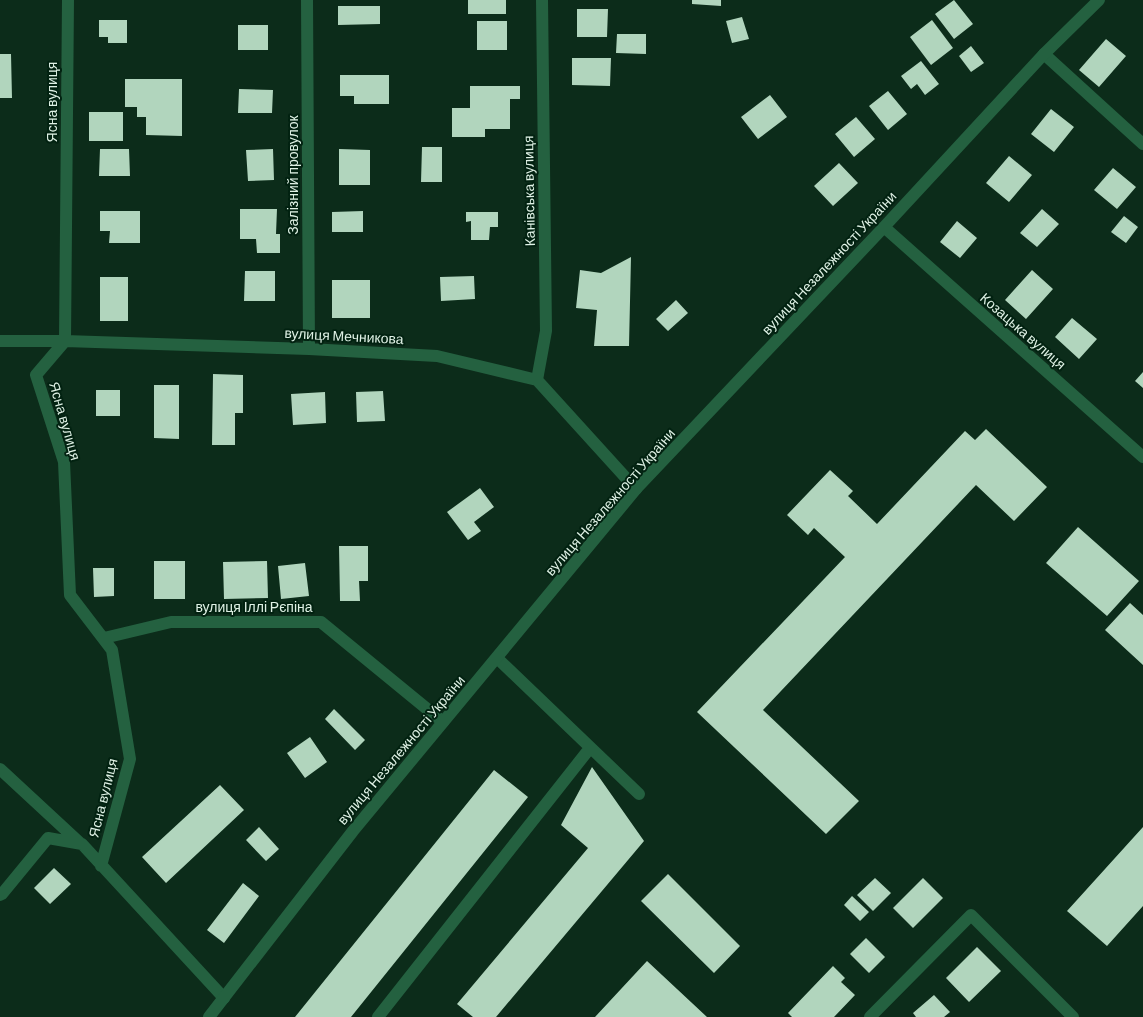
<svg xmlns="http://www.w3.org/2000/svg" width="1143" height="1017" viewBox="0 0 1143 1017" font-family="Barlow,sans-serif">
<style>
.building{fill:#b1d5bd}
.lines{fill:none;stroke-linecap:round;stroke-linejoin:round}
.service{stroke:#246140;stroke-width:12}
.minor{stroke:#246140;stroke-width:12}
.tertiary{stroke:#246140;stroke-width:12}
.labels{text-anchor:middle;stroke-width:4;stroke-linejoin:round;paint-order:stroke}
.street-label{font-size:14px;fill:#dff1e5;stroke:#022211}
</style>
<rect width="100%" height="100%" fill="#0c2c1a"/>
<path class="building" d="M 468,0 L 506,0 L 506,14 L 468,14 Z
M 692,0 L 721,0 L 721,6 L 692,4 Z
M 954,0 L 973,24 L 954,39 L 935,14 Z
M 338,6 L 380,6 L 380,24 L 338,25 Z
M 577,9 L 608,9 L 607,37 L 577,37 Z
M 742,17 L 749,39 L 732,43 L 726,21 Z
M 99,20 L 127,20 L 127,43 L 108,43 L 108,37 L 99,37 Z
M 932,20 L 953,48 L 931,65 L 910,37 Z
M 477,21 L 507,21 L 507,50 L 477,50 Z
M 238,25 L 268,25 L 268,50 L 238,50 Z
M 617,34 L 646,34 L 646,54 L 616,53 Z
M 1106,39 L 1126,56 L 1099,87 L 1079,70 Z
M 971,46 L 984,63 L 971,72 L 959,56 Z
M 0,54 L 11,54 L 12,98 L 0,98 Z
M 572,58 L 611,58 L 610,86 L 572,85 Z
M 921,61 L 939,84 L 925,95 L 917,84 L 911,89 L 901,76 Z
M 340,75 L 389,75 L 389,104 L 354,104 L 354,96 L 340,96 Z
M 125,79 L 182,79 L 182,136 L 146,135 L 146,117 L 137,117 L 137,107 L 125,107 Z
M 470,86 L 520,86 L 520,99 L 510,99 L 510,129 L 485,129 L 485,137 L 452,137 L 452,108 L 470,108 Z
M 239,89 L 273,90 L 272,113 L 238,113 Z
M 888,91 L 907,114 L 888,130 L 869,106 Z
M 770,95 L 787,117 L 758,139 L 741,117 Z
M 1051,109 L 1074,127 L 1054,152 L 1031,134 Z
M 89,112 L 123,112 L 123,141 L 89,141 Z
M 856,117 L 875,139 L 854,157 L 835,134 Z
M 422,147 L 442,147 L 442,182 L 421,182 Z
M 100,149 L 129,149 L 130,176 L 99,176 Z
M 273,149 L 274,180 L 248,181 L 246,150 Z
M 339,149 L 370,150 L 370,185 L 339,185 Z
M 1009,156 L 1032,175 L 1009,202 L 986,183 Z
M 839,163 L 858,183 L 833,206 L 814,186 Z
M 1113,168 L 1136,187 L 1117,209 L 1094,190 Z
M 240,209 L 277,209 L 276,234 L 280,234 L 280,253 L 257,253 L 256,239 L 240,239 Z
M 1042,209 L 1059,224 L 1037,247 L 1020,233 Z
M 100,211 L 140,211 L 140,243 L 109,243 L 110,231 L 100,231 Z
M 363,211 L 363,232 L 332,232 L 332,212 Z
M 466,212 L 498,212 L 498,227 L 490,227 L 489,240 L 471,240 L 471,221 L 466,222 Z
M 1124,216 L 1138,227 L 1126,243 L 1111,232 Z
M 957,221 L 977,238 L 960,258 L 940,242 Z
M 631,257 L 629,346 L 594,346 L 597,310 L 576,308 L 580,270 L 601,273 Z
M 1032,270 L 1053,289 L 1026,319 L 1005,300 Z
M 245,271 L 275,271 L 275,301 L 244,301 Z
M 474,276 L 475,299 L 441,301 L 440,277 Z
M 100,277 L 128,277 L 128,321 L 100,321 Z
M 332,280 L 370,280 L 370,318 L 332,318 Z
M 676,300 L 688,313 L 668,331 L 656,319 Z
M 1072,318 L 1097,339 L 1079,359 L 1055,337 Z
M 1143,372 L 1143,388 L 1135,381 Z
M 213,374 L 243,375 L 243,413 L 235,413 L 235,445 L 212,445 Z
M 154,385 L 179,385 L 179,439 L 154,438 Z
M 96,390 L 120,390 L 120,416 L 96,416 Z
M 383,391 L 385,421 L 357,422 L 356,392 Z
M 325,392 L 326,423 L 293,425 L 291,394 Z
M 986,429 L 1047,487 L 1014,521 L 976,485 L 763,710 L 859,801 L 826,834 L 697,712 L 845,557 L 814,528 L 808,535 L 787,515 L 830,470 L 853,491 L 848,496 L 877,524 L 965,431 L 975,440 Z
M 480,488 L 494,507 L 474,522 L 481,531 L 468,540 L 447,512 Z
M 1078,527 L 1139,581 L 1107,616 L 1046,563 Z
M 339,546 L 368,546 L 368,581 L 359,581 L 360,601 L 340,601 Z
M 154,561 L 185,561 L 185,599 L 154,599 Z
M 267,561 L 268,598 L 224,599 L 223,562 Z
M 305,563 L 309,596 L 281,599 L 278,566 Z
M 93,568 L 114,568 L 114,596 L 94,597 Z
M 1130,603 L 1143,615 L 1143,665 L 1105,630 Z
M 334,709 L 365,740 L 355,750 L 325,719 Z
M 310,737 L 327,762 L 305,778 L 287,753 Z
M 592,767 L 644,841 L 496,1017 L 473,1017 L 457,1004 L 588,848 L 561,825 Z
M 494,770 L 528,797 L 351,1017 L 295,1017 Z
M 220,785 L 244,810 L 166,883 L 142,857 Z
M 259,827 L 279,849 L 266,861 L 246,840 Z
M 1143,827 L 1143,906 L 1107,946 L 1067,911 Z
M 54,868 L 71,884 L 50,904 L 34,888 Z
M 668,874 L 740,946 L 714,973 L 641,901 Z
M 875,878 L 891,893 L 873,911 L 857,895 Z
M 923,878 L 943,898 L 913,928 L 893,908 Z
M 243,883 L 259,896 L 224,943 L 207,930 Z
M 852,896 L 869,912 L 860,921 L 844,905 Z
M 866,938 L 885,957 L 869,973 L 850,954 Z
M 977,947 L 1001,971 L 969,1002 L 946,978 Z
M 647,961 L 707,1017 L 595,1017 Z
M 833,966 L 845,978 L 841,982 L 855,995 L 834,1017 L 792,1017 L 788,1013 Z
M 934,995 L 950,1012 L 944,1017 L 916,1017 L 913,1013 Z"/>
<g class="lines">
<path class="service" d="M 497,658 L 639,794
M 378,1017 L 590,748"/>
<path class="minor" d="M 68,0 L 65,341 L 36,375 L 64,462 L 70,595 L 112,650 L 130,759 L 101,866
M 307,0 L 309,349
M 1044,54 L 1143,144
M 0,341 L 65,341 L 309,349 L 437,356 L 537,380 L 636,489
M 537,380 L 546,331 L 542,0
M 104,638 L 171,622 L 321,622 L 443,722
M 0,769 L 81,844
M 0,895 L 2,894 L 48,838 L 82,844 L 224,998
M 870,1017 L 971,915 L 1073,1017"/>
<path class="tertiary" d="M 884,227 L 1143,457
M 209,1017 L 353,831 L 636,489 L 884,227 L 1044,54 L 1099,0"/>
</g>
<g class="labels">
<g class="street-label">
<text transform="translate(52 102) rotate(-90)" y="5">Ясна вулиця</text>
<text transform="translate(293 175) rotate(-90)" y="5">Залізний провулок</text>
<text transform="translate(529 191) rotate(-91)" y="5">Канівська вулиця</text>
<text transform="translate(829 263) rotate(-47)" y="5">вулиця Незалежності України</text>
<text transform="translate(1023 331) rotate(41)" y="5">Козацька вулиця</text>
<text transform="translate(344 336) rotate(3)" y="5">вулиця Мечникова</text>
<text transform="translate(65 421) rotate(74)" y="5">Ясна вулиця</text>
<text transform="translate(610 502) rotate(-49)" y="5">вулиця Незалежності України</text>
<text x="254" y="612">вулиця Іллі Рєпіна</text>
<text transform="translate(401 750) rotate(-50)" y="5">вулиця Незалежності України</text>
<text transform="translate(103 798) rotate(-76)" y="5">Ясна вулиця</text>
</g>
</g>
</svg>
